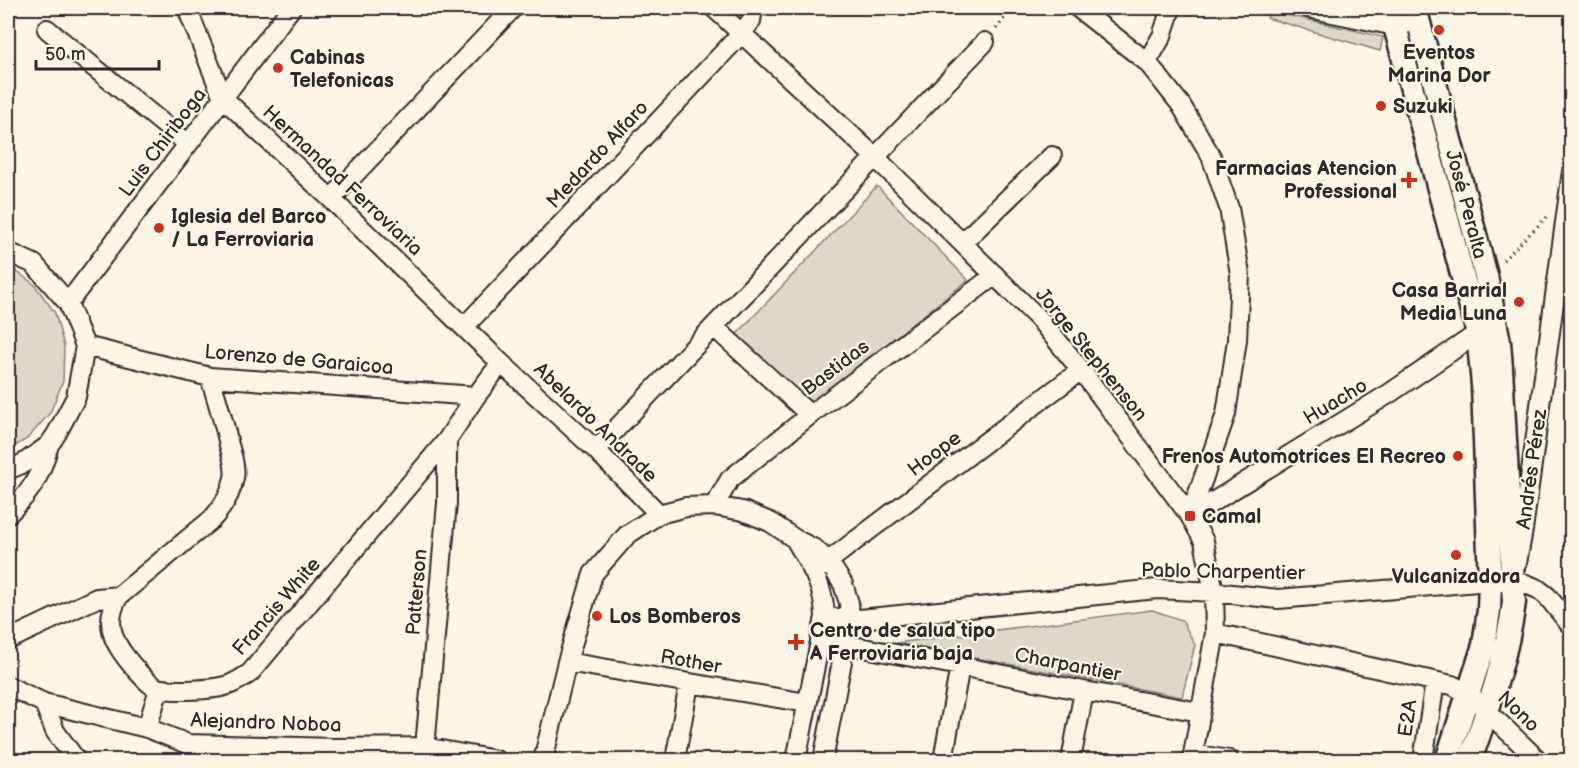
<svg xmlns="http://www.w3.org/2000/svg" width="1579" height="768" viewBox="0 0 1579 768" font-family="'Balsamiq Sans',sans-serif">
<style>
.green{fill:#ded8ca;stroke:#84827a;stroke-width:1.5}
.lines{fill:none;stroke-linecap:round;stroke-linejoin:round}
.minor-casing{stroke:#2b2b2b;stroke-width:22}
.major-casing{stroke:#2b2b2b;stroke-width:27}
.path{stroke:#2b2b2b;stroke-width:3;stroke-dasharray:1.5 4.5;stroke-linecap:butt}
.minor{stroke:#fcf5e5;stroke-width:18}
.major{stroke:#fcf5e5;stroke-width:22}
.poi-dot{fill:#c8321e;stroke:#fcf5e5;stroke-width:2}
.labels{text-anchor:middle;stroke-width:4.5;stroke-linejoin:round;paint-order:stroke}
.poi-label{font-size:20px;font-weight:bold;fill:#2b2b2b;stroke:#fcf5e5;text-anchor:start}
.street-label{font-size:20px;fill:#2b2b2b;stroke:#fcf5e5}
</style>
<rect width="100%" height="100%" fill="#fcf5e5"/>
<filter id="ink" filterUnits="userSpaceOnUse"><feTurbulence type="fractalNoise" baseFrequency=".0167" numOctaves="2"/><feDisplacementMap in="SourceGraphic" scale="12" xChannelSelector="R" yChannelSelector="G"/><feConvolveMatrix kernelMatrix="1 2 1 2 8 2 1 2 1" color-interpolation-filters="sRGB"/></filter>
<g filter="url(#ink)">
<path class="green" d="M 1270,11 L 1383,37 L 1380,51 L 1267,18 Z
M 877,186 L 968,280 L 812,403 L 735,336 Z
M 8,265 L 35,285 L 55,313 L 64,346 L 63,381 L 50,413 L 27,439 L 8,450 Z
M 1152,610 L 1182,620 L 1195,645 L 1182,697 L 896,643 Z"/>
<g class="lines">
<g class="minor-casing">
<path id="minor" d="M 187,8 L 223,98 L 331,199 L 501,363 L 596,450 L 659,514
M 714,8 L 875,157 L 1041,321 L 1081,370 L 1190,516 L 1204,541 L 1214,592 L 1215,633 L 1192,760
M 1078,8 L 1147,62 L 1181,105 L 1211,156 L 1229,208 L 1240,274 L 1237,340 L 1226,414 L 1190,516
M 1308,8 L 1395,26 L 1419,21
M 47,29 L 188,144
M 1147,62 L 1162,36 L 1171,8
M 331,199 L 513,8
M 962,243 L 1052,156
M 8,252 L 34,264 L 68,303 L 85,346 L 76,397 L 57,433 L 49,445 L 24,463 L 8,470
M 68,303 L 291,8
M 464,327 L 742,33 L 751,21 L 753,8
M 714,327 L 810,415
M 85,346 L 210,377 L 476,396
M 210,377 C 217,400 224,422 229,445 C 232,455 236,468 234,478 C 231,494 223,507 212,519 L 119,596 C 100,627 118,650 139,673 C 145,679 152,688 161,689 C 177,691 210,690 225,686 C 234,684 242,678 250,673 L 447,440 L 476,396 L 501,363
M 596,450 L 985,42
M 714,506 L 730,479 L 810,415 L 995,275
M 8,514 C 32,491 40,477 49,445
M 1190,516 L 1390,393 L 1478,333 L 1485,323
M 795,539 C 810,566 824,584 825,617 L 796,760
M 1517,563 L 1523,530 L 1572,171
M 814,572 L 1081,370
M 825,617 L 850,620 L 1157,589 L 1214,592 L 1278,599 L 1490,581 L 1526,584 L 1538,589 L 1547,596 L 1572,627
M 1215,633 L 1452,685 L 1469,694 L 1538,760
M 8,640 L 97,598 L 119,596
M 821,640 L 960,666 L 1084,691 L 1200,712
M 567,662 L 807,703
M 8,686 L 44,703 L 147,728 L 188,744 L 334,748 L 425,747 L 496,760
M 44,703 L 55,731 L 76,760
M 147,728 L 159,689
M 425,747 L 447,503 L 447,440
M 1193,754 L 1229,760
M 543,760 L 567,662 L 593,574 L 627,535 L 659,514 L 686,507 L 714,506 L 743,511 L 770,522 L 795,539 L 815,549 L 828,561 L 843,584 L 849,603 L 850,620 L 823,760
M 675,760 L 689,684
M 943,760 L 960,666
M 1071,760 L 1084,691
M 1423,760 L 1435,682"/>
</g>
<g class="major-casing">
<path id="major" d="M 1390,8 L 1478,333 L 1483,385 L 1490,581 L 1489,610 L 1484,645 L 1447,760
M 1415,8 L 1486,276 L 1499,342 L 1501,368 L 1514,602 C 1507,657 1488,709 1470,760"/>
</g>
<path class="path" d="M 996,29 L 1013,8
M 1503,260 L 1549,215"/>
<use href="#minor" class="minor"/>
<use href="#major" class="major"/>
</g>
</g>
<g class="poi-dot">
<circle cx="1439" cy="30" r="6"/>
<circle cx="278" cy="68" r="6"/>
<circle cx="1381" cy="106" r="6"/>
<path d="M1406 171h6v6h6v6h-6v6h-6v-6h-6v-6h6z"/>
<circle cx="159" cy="228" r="6"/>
<circle cx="1519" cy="302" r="6"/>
<circle cx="1458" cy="456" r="6"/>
<rect x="1184" y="510" width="12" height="12" rx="3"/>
<circle cx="1456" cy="555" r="6"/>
<circle cx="597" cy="616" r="6"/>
<path d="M793 633h6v6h6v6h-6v6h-6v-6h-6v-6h6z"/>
</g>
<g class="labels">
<g class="poi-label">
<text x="1439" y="59" text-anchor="middle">Eventos<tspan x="1439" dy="23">Marina Dor</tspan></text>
<text x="290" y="64">Cabinas<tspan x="290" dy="23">Telefonicas</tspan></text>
<text x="1393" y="113">Suzuki</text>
<text x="1397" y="175" text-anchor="end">Farmacias Atencion<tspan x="1397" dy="23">Professional</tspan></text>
<text x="171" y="223">Iglesia del Barco<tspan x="171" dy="23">/ La Ferroviaria</tspan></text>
<text x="1507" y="297" text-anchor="end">Casa Barrial<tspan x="1507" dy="23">Media Luna</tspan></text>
<text x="1446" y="463" text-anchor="end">Frenos Automotrices El Recreo</text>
<text x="1202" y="523">Camal</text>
<text x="1456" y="583" text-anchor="middle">Vulcanizadora</text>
<text x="609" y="623">Los Bomberos</text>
<text x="810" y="637">Centro de salud tipo<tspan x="810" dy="23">A Ferroviaria baja</tspan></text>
</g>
<g class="street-label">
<text transform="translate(162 142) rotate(-53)" y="7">Luis Chiriboga</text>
<text transform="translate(597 154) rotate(-47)" y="7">Medardo Alfaro</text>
<text transform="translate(343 180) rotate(43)" y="7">Hermandad Ferroviaria</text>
<text transform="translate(1467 204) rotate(75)" y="7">José Peralta</text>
<text transform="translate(1092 354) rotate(51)" y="7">Jorge Stephenson</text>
<text transform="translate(299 359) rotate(5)" y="7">Lorenzo de Garaicoa</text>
<text transform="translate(835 367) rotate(-37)" y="7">Bastidas</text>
<text transform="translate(1335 401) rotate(-31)" y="7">Huacho</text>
<text transform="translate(596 422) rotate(44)" y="7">Abelardo Andrade</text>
<text transform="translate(934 453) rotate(-37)" y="7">Hoope</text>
<text transform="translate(1531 469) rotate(-82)" y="7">Andrés Pérez</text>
<text transform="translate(1223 571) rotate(1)" y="7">Pablo Charpentier</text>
<text transform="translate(416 592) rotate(-85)" y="7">Patterson</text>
<text transform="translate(276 606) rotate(-49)" y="7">Francis White</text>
<text transform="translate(691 661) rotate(10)" y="7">Rother</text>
<text transform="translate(1068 664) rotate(11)" y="7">Charpantier</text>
<text transform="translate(1519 711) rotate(44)" y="7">Nono</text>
<text transform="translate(1407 718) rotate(-82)" y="7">E2A</text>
<text transform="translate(266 722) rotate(2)" y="7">Alejandro Noboa</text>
</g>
</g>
<rect width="1579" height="768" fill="none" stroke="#fcf5e5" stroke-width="30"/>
<rect x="15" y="15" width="1549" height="738" fill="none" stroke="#2b2b2b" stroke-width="2" filter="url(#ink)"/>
<path d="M36 60v9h123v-9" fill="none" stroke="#2b2b2b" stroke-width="3"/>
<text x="45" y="60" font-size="18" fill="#2b2b2b" stroke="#fcf5e5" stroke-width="4.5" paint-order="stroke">50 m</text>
</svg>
